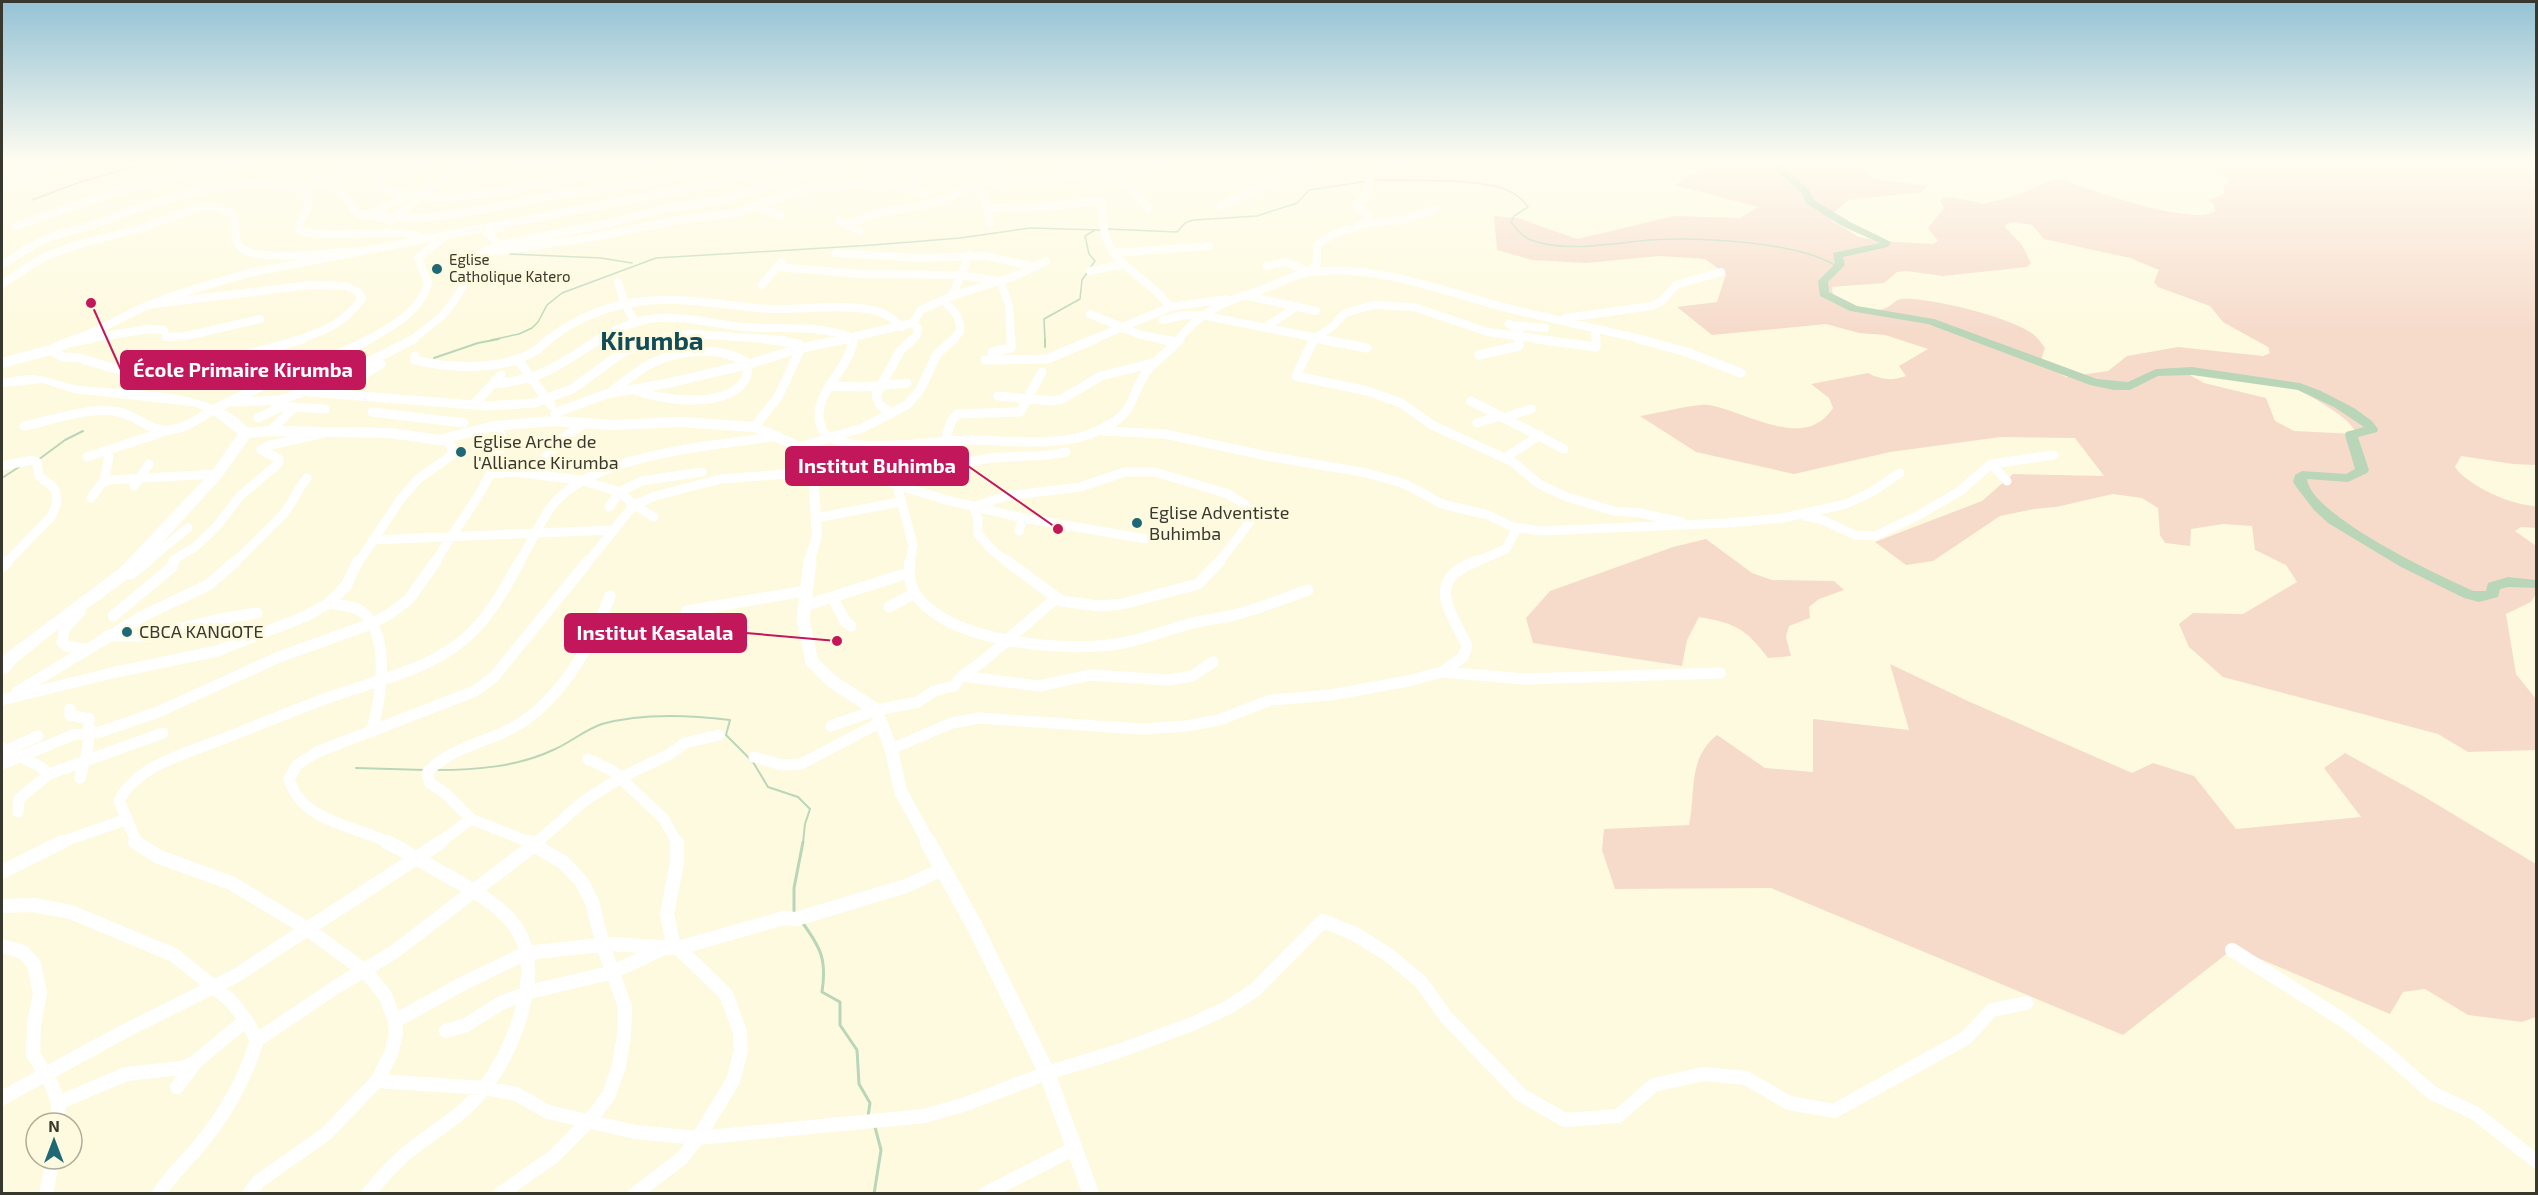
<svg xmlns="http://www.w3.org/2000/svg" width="2538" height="1195" viewBox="0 0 2538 1195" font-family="'Exo 2',sans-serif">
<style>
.green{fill:#f6dbcb;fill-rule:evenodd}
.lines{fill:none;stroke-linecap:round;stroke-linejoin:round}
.stream-far2{stroke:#bad6b9;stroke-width:1.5}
.stream-far1{stroke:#bad6b9;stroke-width:2}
.stream{stroke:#bad6b9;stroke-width:3}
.river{fill:#bad6b9;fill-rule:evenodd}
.minor-far3{stroke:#fff;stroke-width:8}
.minor-far2{stroke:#fff;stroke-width:9}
.minor-far1{stroke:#fff;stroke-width:11}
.minor{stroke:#fff;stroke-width:14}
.tertiary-far3{stroke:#fff;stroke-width:8}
.tertiary-far2{stroke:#fff;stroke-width:10}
.tertiary-far1{stroke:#fff;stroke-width:13}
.tertiary{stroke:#fff;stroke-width:16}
.trunk{fill:#fff;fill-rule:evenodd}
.poi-dot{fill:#1f6875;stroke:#fefae0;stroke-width:2}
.labels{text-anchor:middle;stroke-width:6;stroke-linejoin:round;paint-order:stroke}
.far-poi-label{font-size:15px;fill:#39382e;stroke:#fefae0;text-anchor:start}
.poi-label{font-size:18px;fill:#39382e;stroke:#fefae0;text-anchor:start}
.far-town-label{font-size:26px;font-weight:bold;fill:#114c57;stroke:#fefae0}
.leader{fill:none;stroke:#c2185b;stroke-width:2}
.callout-dot{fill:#c2185b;stroke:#fefae0;stroke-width:2}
.callout{fill:#c2185b;stroke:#c2185b;stroke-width:2}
.callout-label{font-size:20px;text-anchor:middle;font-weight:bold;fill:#fff}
</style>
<rect width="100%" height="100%" fill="#fefae0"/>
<path class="green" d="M 1710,163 L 1872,163 L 1864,171 L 1872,179 L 1927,186 L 1921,192 L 1848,200 L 1830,216 L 1832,221 L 1859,237 L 1879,241 L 1933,244 L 1938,241 L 1928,228 L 1944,208 L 1940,201 L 1943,198 L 1952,197 L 1984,204 L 2015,196 L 2055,179 L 2066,181 C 2092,190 2194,227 2215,211 L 2213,203 L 2208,200 L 2224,194 L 2224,186 L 2230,181 L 2222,173 L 2208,167 L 2206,163 L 2536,163 L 2536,465 L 2513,464 L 2461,456 L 2455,467 C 2468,486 2513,506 2536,506 L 2536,528 L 2521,527 L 2515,531 L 2536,546 L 2536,594 L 2531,602 L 2506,614 L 2516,674 L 2536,699 L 2536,750 L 2468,752 L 2438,734 L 2223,677 L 2189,647 L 2179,624 L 2193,613 L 2243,614 L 2297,582 L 2286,565 L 2255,550 L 2252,526 L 2223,524 L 2191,529 L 2190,546 L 2165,543 L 2160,535 L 2158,508 L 2142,498 L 2113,494 L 2056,507 L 2034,509 L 2000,516 L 1933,561 L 1906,565 L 1875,542 L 1982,501 L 2013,474 L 2104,476 L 2075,438 L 2001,437 L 1890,452 L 1794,474 L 1696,452 L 1640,416 C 1655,414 1696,403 1709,405 C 1748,412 1805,452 1833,408 L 1829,398 L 1811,384 L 1868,373 C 1881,380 1892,381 1906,376 L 1899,366 L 1928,349 L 1885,335 L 1859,333 L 1826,324 L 1712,335 L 1677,307 L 1717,302 L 1726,274 L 1705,259 L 1659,256 L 1586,263 L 1532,260 L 1497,250 L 1494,216 L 1518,218 L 1577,239 L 1674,216 L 1739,218 L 1758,207 L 1675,185 ZM 2014,222 L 2032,225 L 2044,239 L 2130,258 L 2159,270 L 2154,282 L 2158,287 L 2210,306 L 2223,322 L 2268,347 L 2270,353 L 2263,356 L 2178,347 L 2127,356 L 2108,371 L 2066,377 L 2040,363 L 2045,348 C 2042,344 2038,338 2033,334 C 2013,318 1927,296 1901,299 C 1895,300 1891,306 1886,308 C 1869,315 1849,302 1833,296 L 1832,287 L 1884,283 L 1897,272 L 1906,271 L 1943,276 L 2027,267 L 2031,263 L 2022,245 L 2005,227 L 2007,224 ZM 2224,374 C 2272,379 2290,382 2331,409 C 2343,417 2350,422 2357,434 L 2294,431 L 2275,421 L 2266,398 L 2204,383 L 2190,375 Z
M 1706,539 L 1752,573 L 1772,580 L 1834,581 L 1844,590 L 1819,599 L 1809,607 L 1810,618 L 1789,626 L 1786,637 L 1791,656 L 1768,658 C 1745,628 1737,624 1699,617 L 1687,640 L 1682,666 L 1533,643 L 1526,618 L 1550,591 L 1673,547 Z
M 1890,664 L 1970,702 L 2132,773 L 2153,763 L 2194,776 L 2236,829 L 2361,817 L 2324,768 L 2345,753 L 2423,796 L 2536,864 L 2536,1017 L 2522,1022 L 2468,1015 L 2425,989 L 2403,992 L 2390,1014 L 2234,948 L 2123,1035 L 1771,888 L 1615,889 L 1602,850 L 1604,829 L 1689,825 C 1696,792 1687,759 1717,735 L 1765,768 L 1813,772 L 1813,719 L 1909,730 Z"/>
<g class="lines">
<path class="stream-far2" d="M 1373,180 C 1414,181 1458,178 1498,187 C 1509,189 1522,198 1528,207 L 1514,216 L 1511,222 C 1516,229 1523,237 1531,240 C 1565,253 1614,243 1649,240 C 1697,237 1799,241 1838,267
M 32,200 L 80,182 L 148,163
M 1107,229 L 1177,232 L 1185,223 L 1193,220 L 1257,216 L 1297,203 L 1309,190 L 1368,181
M 510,254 L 601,258 L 632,263
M 491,340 L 519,334 L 532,328 L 538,322 L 547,305 L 562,293 L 656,258 L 873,245 L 960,238 L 1030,228 L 1102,230
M 1045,340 L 1044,319 L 1080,299 L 1082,280 L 1095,261 L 1089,254 L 1085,236 L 1095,230"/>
<path class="stream-far1" d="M 1045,339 L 1045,347
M 434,358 L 478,343 L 499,339
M 38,460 L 65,440 L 83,431
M 2,478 L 19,467
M 2,497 L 2,503
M 356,768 L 425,770
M 436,770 C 476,770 517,767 553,750 C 570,743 584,730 602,724 C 641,713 690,715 730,720 L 726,735 L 753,762 L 768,787 L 798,797 L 810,809 L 805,824 L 803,843"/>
<path class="stream" d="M 794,913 L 794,888 L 803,842
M 802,922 C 821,948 827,960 822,992 L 840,1002 L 840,1025 L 857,1050 L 859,1084 L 870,1103 L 868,1116
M 874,1194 L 881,1150 L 875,1127"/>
<path class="river" d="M 1780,163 L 1788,163 L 1785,169 L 1809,190 L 1814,200 L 1850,222 L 1891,242 L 1888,247 L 1843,257 L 1845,265 L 1828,282 L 1829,292 L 1857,306 L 1934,319 L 2097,379 L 2128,382 L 2156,369 L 2192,367 L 2300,383 L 2321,391 L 2354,408 L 2372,421 L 2378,429 L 2377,432 L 2358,437 L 2369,470 L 2367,473 L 2348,482 L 2307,479 C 2310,515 2441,577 2474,591 L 2486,591 L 2488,583 L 2508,577 L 2536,580 L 2536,588 L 2508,587 L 2500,589 L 2498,597 L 2479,602 L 2464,598 L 2401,567 L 2328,523 L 2314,510 L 2297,488 L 2293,482 L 2295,475 L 2302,471 L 2346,474 L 2355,469 L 2345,435 L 2346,432 L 2364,427 L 2334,407 L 2298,390 L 2192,375 L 2158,376 L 2130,390 L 2114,390 L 2090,385 L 1928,324 L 1850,311 L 1820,296 L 1818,281 L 1835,264 L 1833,253 L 1880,243 L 1842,226 L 1807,204 L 1802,193 L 1775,170 Z"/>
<path class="minor-far3" d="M 368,163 L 378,172 L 380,187 C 442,211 512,187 575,177 C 603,173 630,170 657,163
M 511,163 L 544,165 L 580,163
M 965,163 L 965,172 C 984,192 986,195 990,223
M 1036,163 L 1038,166
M 1099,163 L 1135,192 L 1149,209
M 717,165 L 772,186
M 2,166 L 11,163
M 764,166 L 833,164
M 869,168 L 954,169
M 965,169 L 1008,168 L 1008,163
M 315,175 L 340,191 L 358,214 C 428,227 489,206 558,195 C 615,186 673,181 729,163
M 379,175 L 431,163
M 880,179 L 925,194
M 2,183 L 54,163
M 906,188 L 916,183 L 927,165
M 302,189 L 365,163
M 1220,206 L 1263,187 L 1302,163
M 756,207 L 781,216
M 989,208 L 1042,207 L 1101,201 C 1103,215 1102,230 1108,243 C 1121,270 1153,282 1170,307
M 366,216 L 407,196
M 839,221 L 860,231
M 390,222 L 435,184 L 472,163
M 847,224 L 875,214 L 942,201 L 977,183 L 1145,170 L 1168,163
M 1365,224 L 1402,220 L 1435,209
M 16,226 L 139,184 L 245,163
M 500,228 L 487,233 L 500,245
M 490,252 L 588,238 L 685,219 L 732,214 L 803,189 L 867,183 L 880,179 L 891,169 L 892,163
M 836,253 L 921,258 L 985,256 L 1035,267
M 1114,253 L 1209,246
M 2,264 C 16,257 28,247 41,241 C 59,232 80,230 98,223 C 165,199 234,170 306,190 L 309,205 L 298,226 L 300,231 C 340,241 389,225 424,238
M 1266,266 L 1285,262 L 1309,272 L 1317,263 L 1317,245 C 1323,241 1328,237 1334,234 C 1347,228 1364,230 1369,215 L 1356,205 L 1364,198 L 1373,172 L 1406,163
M 776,267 L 864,274 L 959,275 L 1000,281 L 1009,305 L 1011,340
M 1090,271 L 1124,264
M 618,282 L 625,304 L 635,322
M 2,284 L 44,257 L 80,244 L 142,228 L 200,207 L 215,207 L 232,213 C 238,223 233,234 238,244 C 249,265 333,252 355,251
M 762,285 L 781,262
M 1243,295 L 1316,311
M 952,296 L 1015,276 L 1046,261
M 943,301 C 954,310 961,317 960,332 L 952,340
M 153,304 L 311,285 L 346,286 L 358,292 L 362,298 C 345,323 327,329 299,340
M 1090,314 L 1141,335 L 1167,340
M 1565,318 L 1652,306 L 1662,301 L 1676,285 L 1721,272
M 1163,320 L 1185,315 L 1201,315 L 1327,340
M 1509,324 L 1519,330 L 1519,340
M 1514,325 L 1545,328
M 1266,327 L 1297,306
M 1595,329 L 1596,340
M 81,340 L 149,329 L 164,330 L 166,337 L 186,336 L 260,319
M 368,340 C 391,327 421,311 428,283 L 418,258 L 446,235
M 412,340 L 442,316 L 454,301 L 470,275 L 470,262 L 473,257 L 495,246 L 614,222 L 662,209 L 723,200 L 785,179 L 832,170 L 845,163
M 548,340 C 570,323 594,311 621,305 C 674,293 719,306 771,309 C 803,310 835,304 866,309 C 881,311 891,316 902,327
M 597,340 C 616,329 635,320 657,318 C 686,316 715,324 744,327 C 781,330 818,324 853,338 L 853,340
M 648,340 L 691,334 L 784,340
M 839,340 L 913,323 L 921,310 L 952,296 L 969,255
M 912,340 L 917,335 L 918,328 L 913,323
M 1092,340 L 1170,307 L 1226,299
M 1178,340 C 1200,312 1225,301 1258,291 C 1275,285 1292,275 1310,272 C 1378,263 1446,293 1511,309 C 1555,320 1600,329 1645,340
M 1312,340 L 1333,326 L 1345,313 L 1373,305 L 1414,307 L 1488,332 L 1547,340"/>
<path class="minor-far2" d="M 853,339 C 851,370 807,396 822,429 C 835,458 939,440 967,440 C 1002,440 1036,445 1071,439 C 1085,437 1097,432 1109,425 C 1136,411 1132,390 1147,371 C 1157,359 1170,351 1180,339
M 1160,339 L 1177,342
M 1314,339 L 1296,376 L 1367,391 L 1401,403 L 1432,425 L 1513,462 L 1539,484 L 1567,497 L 1614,511 L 1640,513 L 1681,522
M 1320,339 L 1367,348
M 1536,339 L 1596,347 L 1596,339
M 1639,339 L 1686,352 L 1741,373
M 70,342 L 90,339
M 50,350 L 63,357 L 79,358 L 119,370 L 154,371 L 221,362 L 303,339
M 992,352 L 1011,348 L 1011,339
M 1479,355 L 1519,346 L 1519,339
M 415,356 L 415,360 C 451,369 503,371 535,351 C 540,348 545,343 549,339
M 518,360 L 551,405
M 985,360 L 1047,359 L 1095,339
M 338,382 L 365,374 L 381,364
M 493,384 C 546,379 557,365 600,339
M 829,386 L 865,387 L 907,383
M 612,391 C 625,382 636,371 650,364 C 679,349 722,345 749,364 C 748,368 747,374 746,378 C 729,410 659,401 633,389
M 309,392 L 486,406 L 534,403 L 572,389 L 623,352 L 654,339
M 998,396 L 1052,401 L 1062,399 L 1101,376 L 1153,363
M 280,400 L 277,406 L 325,409
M 1471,401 L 1564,449
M 235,402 L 280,400 L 323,385 L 414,339
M 473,405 L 501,375
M 372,412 L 464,423
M 555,413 L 606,394 L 669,383 L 749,364 L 801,348 L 846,339
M 891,414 L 879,404 L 876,395 L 900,351 L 913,339
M 258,418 L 281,407
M 1503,418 L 1531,409
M 1477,423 L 1499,416
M 24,426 C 54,420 89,406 119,412 C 138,416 150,432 170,430 C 188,428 200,417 215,409 C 265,382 320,365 370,339
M 754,427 L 778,397 L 801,348 L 799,344 L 765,339
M 270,431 L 293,409
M 1103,431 L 1165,434 L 1267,456 L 1367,473 L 1405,484 L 1442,504 L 1488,515 L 1513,527 L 1541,531 L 1727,523 L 1783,518 L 1846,504 L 1870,493 L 1900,473
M 945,440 L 951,422 L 957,414 L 1020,412 L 1042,372
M 800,447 L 819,461 L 946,500 L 1023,518 L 1146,539
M 800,447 L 862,428 L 907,405 L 920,390 L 937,354 L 954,339
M 87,457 L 163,432
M 1505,458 L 1540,435
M 543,461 L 560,440 L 585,423
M 1991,464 L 2007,481
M 2,466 L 32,460 L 37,462 L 39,476 L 55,489 L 57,503 L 51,517 L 6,563
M 491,474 L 514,472 L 580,480 L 620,492 L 634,505 L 654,517
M 104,481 L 109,457 L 107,451
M 134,486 L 149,464
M 91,498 L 102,483 L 109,480 L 217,474
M 609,507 L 620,492 L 641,481 L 702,472
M 1805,516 L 1820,519 L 1855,535 L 1875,536 L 1917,516 L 1960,491 L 1991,464 L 2054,455
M 816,518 L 900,502
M 1019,531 L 1023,518
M 372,540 L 613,530
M 145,563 L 188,528
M 174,563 L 175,559 L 195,547 L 217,526 L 240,496 L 279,463 L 279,459 L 261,450 L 270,445 L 321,434
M 234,563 C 251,546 269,530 284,513 C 294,502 297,489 307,478
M 358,563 L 400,500 L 418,479 L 452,455 L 452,447 L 447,441 L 439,440
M 435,563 C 455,527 482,497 497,459 C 499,453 502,447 503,441 C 503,434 499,431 494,426
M 519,563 C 530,545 539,524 551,507 C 591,453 715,446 778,436
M 587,563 L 634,505 L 655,496 L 721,479 L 813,472
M 910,563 L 913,545 L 897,485 C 928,475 959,462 992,458 C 1016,455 1042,458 1066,452
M 1009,563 L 992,550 L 978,534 L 978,519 L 973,507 L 1006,496 L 1080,487 L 1125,472 L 1155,472 L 1228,494 L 1244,504 L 1252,516 C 1245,533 1229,546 1219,563
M 1473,563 L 1506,549 L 1517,528"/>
<path class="minor-far1" d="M 910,561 C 905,590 921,605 944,619 C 988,644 1073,652 1123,643 C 1145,639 1167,630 1189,624 C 1202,620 1216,619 1230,616 C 1256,610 1282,599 1308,590
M 1007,561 L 1061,601 L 1099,606 L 1122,604 L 1198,584 L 1220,561
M 2,567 L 8,561
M 131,574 L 147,561
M 833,598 L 845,621 L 851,626
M 329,603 C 338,605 354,606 361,611 C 392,634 381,701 371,732
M 804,606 L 908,573
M 889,607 L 913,594
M 687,611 L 805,591
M 80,612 L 65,628 L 62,642 L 66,646 L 85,649
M 113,616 L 172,567 L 174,561
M 107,636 L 150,636 L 220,619 L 257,613
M 1442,672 L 1525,679 L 1720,673
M 962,676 L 1039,686 L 1090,675 L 1169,680 L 1192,676 L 1213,662
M 17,692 L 143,616 L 208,585 L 236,561
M 2,700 L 112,673 L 217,651 L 306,616 L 329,603 L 346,586 L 358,561
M 70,709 L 70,715 L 89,719 L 88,748 L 80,778
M 831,726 L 876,710 L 918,702 L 934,691 L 954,686 L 962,676 L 982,662 L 1056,598
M 2,748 L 36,764 L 49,774
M 891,749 L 952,723 L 979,718 L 1141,729 L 1186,726 L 1219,720 L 1271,700 L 1331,695 L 1408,681 L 1442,672 L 1463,657 L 1467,646 C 1450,610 1424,580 1477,561
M 5,751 L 38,736
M 754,757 L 782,765 L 801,764 L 881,722
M 588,759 L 613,771 L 664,819 L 677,843
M 2,764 L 73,735 L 100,732 L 158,712 L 279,657 L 371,624 L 391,613 L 409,599 L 436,561
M 18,812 L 19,799 L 49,774 L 163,733
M 59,843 L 127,819
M 137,843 L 119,801 C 136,766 183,755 217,741 C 257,726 296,709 336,695 C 376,681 419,672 454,647 C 484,627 503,592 520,561
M 390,843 C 355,825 302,823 289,779 L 297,765 L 317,752 L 475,691 L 494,677 L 588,561
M 439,843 L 471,819
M 532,843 L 471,819 L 445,793 L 430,783 L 427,773 C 446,751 479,744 504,732 C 557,708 590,648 610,596
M 536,843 L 584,801 L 620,778 L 670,754 L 685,743 L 719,735"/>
<path class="minor" d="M 135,842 L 159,857 L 231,883 L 306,928 L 365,971 L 385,995 L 395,1021 L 396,1033 L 391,1054 L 377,1081 L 326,1134 L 259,1181 L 249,1194
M 2,872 L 62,842
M 2,906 L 34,905 L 71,912 L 174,955 L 230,1000 L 246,1020 L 257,1040 C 245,1080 225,1115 198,1147 C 185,1163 169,1176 159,1194
M 2,946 L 23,952 L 34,964 L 40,994 L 34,1024 L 33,1054 L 52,1085 L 58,1103 L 59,1123
M 2232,950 L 2343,1020 L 2389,1055 L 2432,1093 L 2475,1113 L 2536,1161
M 395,1021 L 462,984 L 526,953 L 610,944 L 678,948 L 784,918 L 796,919 L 906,886 L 943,869
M 446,1031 L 466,1025 L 501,1003 L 529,992 L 613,972 L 666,947
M 257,1040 L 336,987 L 394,952 L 538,842
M 377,1081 L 484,1088 L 516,1094 L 548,1112 L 635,1132 L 698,1138 L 924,1116 L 966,1104 L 1047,1073 L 1116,1052 L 1192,1024 L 1227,1008 L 1255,990 L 1323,921 L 1355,934 L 1390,956 L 1421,982 L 1446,1017 L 1521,1095 L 1565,1120 L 1618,1116 L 1654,1085 L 1703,1074 L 1746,1078 L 1789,1103 L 1834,1111 L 1966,1038 L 1992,1010 L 2026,1003
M 177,1087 L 194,1064
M 2,1098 L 123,1032 L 237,975 L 441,842
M 58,1103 L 126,1074 L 182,1068 L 194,1063 L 246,1020
M 46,1194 L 53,1159
M 368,1194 C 380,1179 393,1164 409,1151 C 429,1135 452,1122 470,1104 C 493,1081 510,1049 520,1018 C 544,937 514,912 446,875 C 426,864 407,852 387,842
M 500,1194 L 553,1157 L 590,1120 L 609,1095 L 619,1066 L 624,1035 L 625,1007 L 603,945 L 592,902 L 582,882 L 564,863 L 529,842
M 635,1194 L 682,1158 L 698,1138 L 733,1081 L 741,1051 L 740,1032 L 726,994 L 673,943 L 667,914 L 677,863 L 677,842
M 985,1194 L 1073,1149"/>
<path class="tertiary-far3" d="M 74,340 C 95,332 114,322 133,312 C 170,295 210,284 249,273 L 701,186 L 743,175 L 771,163"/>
<path class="tertiary-far2" d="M 2,363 L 50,350 L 78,339
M 246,433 L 270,431 L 390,433 L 439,440 L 494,426 L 555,421 L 612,425 L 681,422 L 754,427 L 800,447 L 813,472 L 817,535 L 809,563"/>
<path class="tertiary-far1" d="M 810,561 L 803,620 L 812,662 L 833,682 L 876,710 L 891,749 L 901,792 L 929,843"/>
<path class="tertiary" d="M 928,842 L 974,925 L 1047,1073 L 1091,1194"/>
<path class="trunk" d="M 26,375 C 49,375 60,383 80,386 C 133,392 217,387 253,433 L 222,477 L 132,576 L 52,634 L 16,663 L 8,673 L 2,675 L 2,658 L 4,655 L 120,568 L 212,471 L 238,434 L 210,412 L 192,406 L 74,393 L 43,383 L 2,387 L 2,379 Z"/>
</g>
<linearGradient id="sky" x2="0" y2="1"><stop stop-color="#95c2d5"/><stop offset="0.49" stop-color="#fffdf1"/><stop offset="1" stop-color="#fffdf1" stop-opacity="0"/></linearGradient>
<rect width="2538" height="330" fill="url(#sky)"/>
<g class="poi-dot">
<circle cx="437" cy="269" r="6"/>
<circle cx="461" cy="452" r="6"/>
<circle cx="1137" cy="523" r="6"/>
<circle cx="127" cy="632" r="6"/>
</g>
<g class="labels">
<g class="far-poi-label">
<text x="449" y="265">Eglise<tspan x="449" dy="17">Catholique Katero</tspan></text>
</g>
<g class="poi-label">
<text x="473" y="448">Eglise Arche de<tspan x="473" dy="21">l'Alliance Kirumba</tspan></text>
<text x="1149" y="519">Eglise Adventiste<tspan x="1149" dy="21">Buhimba</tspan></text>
<text x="139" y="638">CBCA KANGOTE</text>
</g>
<g class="far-town-label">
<text x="652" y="350">Kirumba</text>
</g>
</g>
<path class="leader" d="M91 303L121 370M1058 529L968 466M837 641L746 633"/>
<g class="callout-dot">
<circle cx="91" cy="303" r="6"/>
<circle cx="1058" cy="529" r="6"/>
<circle cx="837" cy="641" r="6"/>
</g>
<g class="callout">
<rect x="121" y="351" width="244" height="38" rx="6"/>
<rect x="786" y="447" width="182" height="38" rx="6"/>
<rect x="565" y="614" width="181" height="38" rx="6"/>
</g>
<g class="callout-label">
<text x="243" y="377">École Primaire Kirumba</text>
<text x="877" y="473">Institut Buhimba</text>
<text x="655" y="640">Institut Kasalala</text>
</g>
<rect width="2538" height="1195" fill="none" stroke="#39382e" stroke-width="6"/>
<g transform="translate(54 1141)"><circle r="28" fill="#fefae0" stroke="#afac99" stroke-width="1.5"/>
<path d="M0-4.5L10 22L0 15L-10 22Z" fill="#1f6875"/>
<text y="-9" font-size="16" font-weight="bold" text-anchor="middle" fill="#39382e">N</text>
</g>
</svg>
